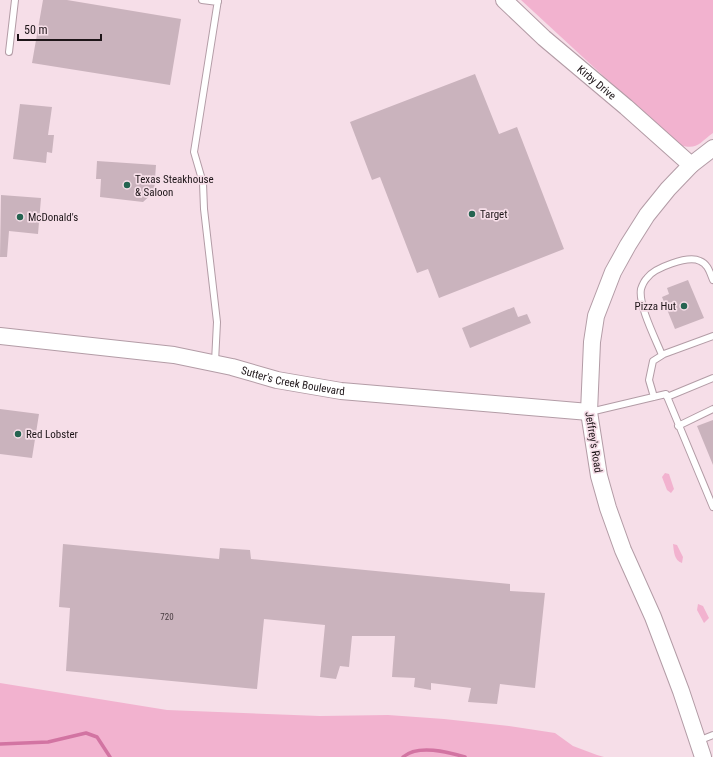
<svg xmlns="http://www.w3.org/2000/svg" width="713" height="757" viewBox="0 0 713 757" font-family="'Roboto Condensed',sans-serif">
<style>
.green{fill:#f2b2cf}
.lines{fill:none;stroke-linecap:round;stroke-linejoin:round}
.stream{stroke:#d274a2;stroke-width:3.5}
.building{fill:#cab3bd}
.lane-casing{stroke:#b39ca6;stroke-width:8}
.secondary-casing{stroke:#b39ca6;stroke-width:18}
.lane{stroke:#fff;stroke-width:6}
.secondary{stroke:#fff;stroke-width:16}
.poi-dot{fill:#256451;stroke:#f6dee8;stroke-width:1.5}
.labels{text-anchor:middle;stroke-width:3.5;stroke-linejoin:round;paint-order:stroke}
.number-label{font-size:9px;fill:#483c41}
.street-label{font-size:11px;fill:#1d1518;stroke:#f6dee8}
.poi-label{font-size:11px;fill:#1d1518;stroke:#f6dee8;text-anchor:start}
</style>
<rect width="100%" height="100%" fill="#f6dee8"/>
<path class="green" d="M 521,0 L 713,0 L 713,133 C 698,144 697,151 677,144 Z
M 665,473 L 669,474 L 674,489 L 671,493 L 667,490 L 662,477 Z
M 673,544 L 677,545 L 683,557 L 682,563 C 674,560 674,552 673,544 Z
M 698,604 L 703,606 L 709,618 L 704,623 L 697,610 Z
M 0,683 L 167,710 L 320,716 L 388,715 L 444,719 L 509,726 L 555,733 L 573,746 L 597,755 L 604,757 L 0,757 Z"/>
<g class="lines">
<path class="stream" d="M 0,744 L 48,742 L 86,733 L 97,737 L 110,757
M 403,757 C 418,744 448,752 465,757"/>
</g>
<path class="building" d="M 43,0 L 67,0 L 181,19 L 170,85 L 32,63 Z
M 475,74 L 499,134 L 517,127 L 564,249 L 439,298 L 428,269 L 417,273 L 380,177 L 372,180 L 350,122 Z
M 20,104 L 52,107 L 48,135 L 54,135 L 52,153 L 47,152 L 46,163 L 13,159 Z
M 97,161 L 156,165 L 154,192 L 143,202 L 100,197 L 101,179 L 96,179 Z
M 1,195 L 41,198 L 38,234 L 9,231 L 7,257 L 0,257 Z
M 688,280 L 704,318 L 675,329 L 662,297 L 669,294 L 667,288 Z
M 514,307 L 518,317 L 527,314 L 531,323 L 470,348 L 462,328 Z
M 0,409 L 39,414 L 32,458 L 0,454 Z
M 713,420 L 713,465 L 697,426 Z
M 63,544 L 219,559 L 220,548 L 250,550 L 251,559 L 510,584 L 510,591 L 545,593 L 535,688 L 500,684 L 497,704 L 468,702 L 471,688 L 431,683 L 431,690 L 414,687 L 415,678 L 392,677 L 395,636 L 352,636 L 349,667 L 340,666 L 336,679 L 320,677 L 325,625 L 264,619 L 257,689 L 66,671 L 70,608 L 59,607 Z"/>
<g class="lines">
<g class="lane-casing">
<path id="lane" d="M 202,0 L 218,2
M 9,52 L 15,0
M 662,355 C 656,340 638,305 641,289 C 642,286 645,280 647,278 C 654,268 688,255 700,261 C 708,264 710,273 713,280
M 215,362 L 217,322 L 204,209 L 203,183 L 194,152 L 218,0
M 654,397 L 649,380 L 653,361 L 664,354 L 713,336
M 667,397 L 713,378
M 590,412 L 666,394 L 713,507
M 678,426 L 713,409
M 698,741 L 713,735"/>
</g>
<g class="secondary-casing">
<g id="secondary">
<path id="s1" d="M 504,0 L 544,38 L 626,107 L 691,165"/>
<path id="s2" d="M 0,336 L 174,355 L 232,367 L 277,380 L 341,391 L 589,412"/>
<path d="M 703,757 L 681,691 L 653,617 L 623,550 L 608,508 L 599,476 L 589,412 L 592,342 L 596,316 L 613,272 L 628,245 L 647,215 L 668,189 L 691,165 L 713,148"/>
</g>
</g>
<use href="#lane" class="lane"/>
<use href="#secondary" class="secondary"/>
</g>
<g class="poi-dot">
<circle cx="127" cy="185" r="4"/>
<circle cx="472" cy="214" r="4"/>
<circle cx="20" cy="217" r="4"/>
<circle cx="684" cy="306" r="4"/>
<circle cx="18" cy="434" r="4"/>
</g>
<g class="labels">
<g class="number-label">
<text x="167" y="620">720</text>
</g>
<g class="street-label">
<text dy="4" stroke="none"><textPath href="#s1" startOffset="124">Kirby Drive</textPath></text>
<text dy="4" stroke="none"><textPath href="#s2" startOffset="297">Sutter's Creek Boulevard</textPath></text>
<text transform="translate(594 442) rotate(81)" y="4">Jeffrey's Road</text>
</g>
<g class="poi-label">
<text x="135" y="183">Texas Steakhouse<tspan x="135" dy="13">&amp; Saloon</tspan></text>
<text x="480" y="218">Target</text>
<text x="28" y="221">McDonald's</text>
<text x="676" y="310" text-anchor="end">Pizza Hut</text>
<text x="26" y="438">Red Lobster</text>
</g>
</g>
<path d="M18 34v6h83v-6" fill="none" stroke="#1d1518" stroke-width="2"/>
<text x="24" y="34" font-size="12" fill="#1d1518" stroke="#f6dee8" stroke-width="3" paint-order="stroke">50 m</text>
</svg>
